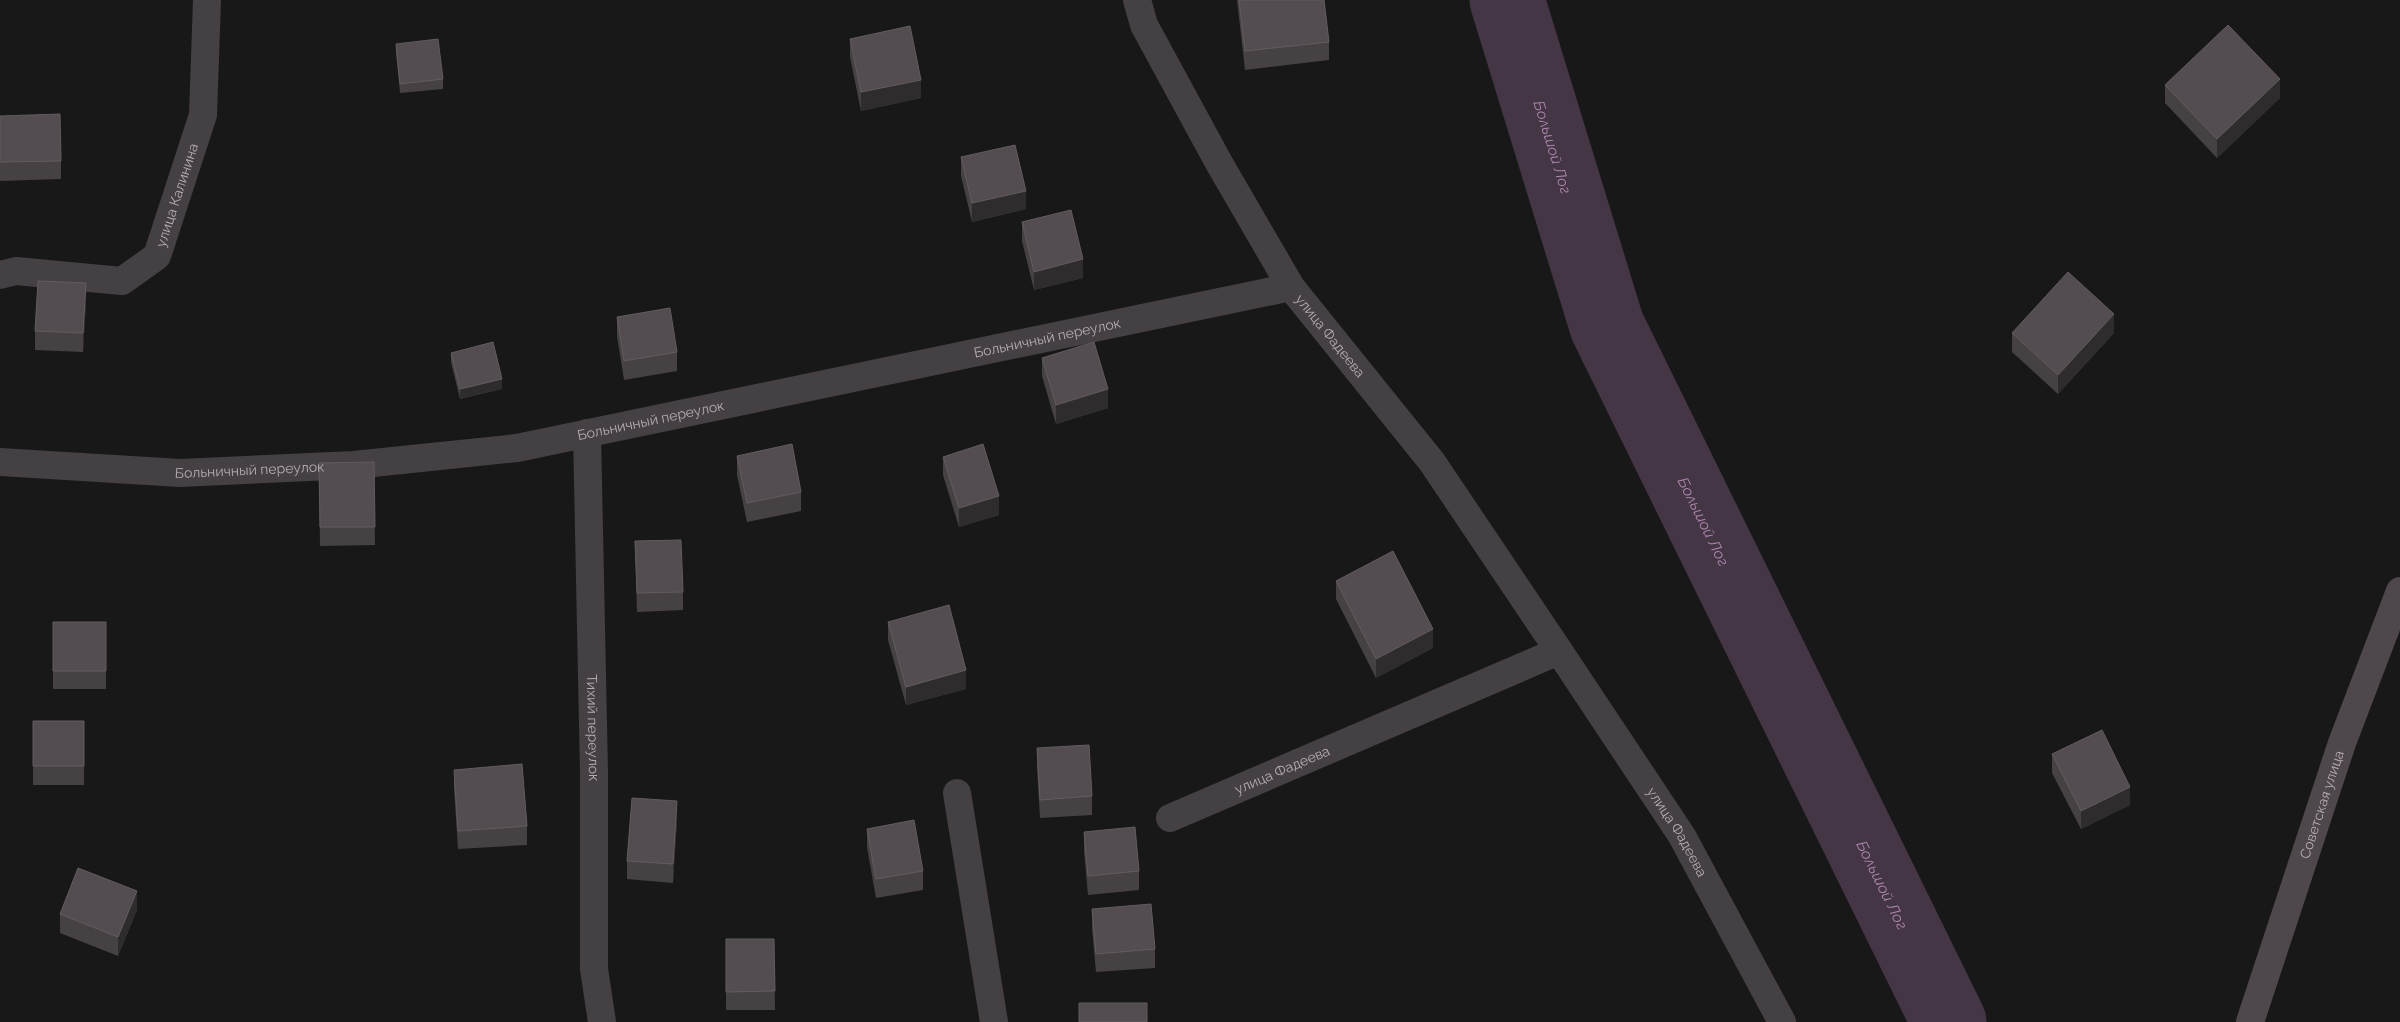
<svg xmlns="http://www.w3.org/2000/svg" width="2400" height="1022" viewBox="0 0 2400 1022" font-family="Raleway,sans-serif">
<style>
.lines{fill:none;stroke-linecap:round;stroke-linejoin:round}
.river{stroke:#443645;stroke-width:75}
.minor{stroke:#454043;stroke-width:28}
.tertiary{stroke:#454043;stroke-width:28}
.secondary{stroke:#4e474c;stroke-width:28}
.wall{fill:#464244}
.shaded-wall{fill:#2f2c2e}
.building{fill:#534d51;stroke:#625c60}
.labels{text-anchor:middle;stroke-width:5;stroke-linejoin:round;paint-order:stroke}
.street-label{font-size:14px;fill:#b7abb5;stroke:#141313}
.water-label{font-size:15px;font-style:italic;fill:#ae87ae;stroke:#141313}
</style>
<rect width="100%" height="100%" fill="#191818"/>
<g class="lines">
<path class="river" id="s1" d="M 1507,0 L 1607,326 L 1949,1022"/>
<g class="minor">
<path id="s2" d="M 0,275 L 16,271 L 122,281 L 157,256 L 203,115 L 207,0"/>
<path id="s3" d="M 587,433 L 594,773 L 594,969 L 602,1022"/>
<path id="s4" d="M 0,462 L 180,473 L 354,465 L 517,448 L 1291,287"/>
<path d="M 957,793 L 994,1022"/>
<path id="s5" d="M 1170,818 L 1559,651"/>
</g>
<path class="tertiary" id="s6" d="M 1137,0 L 1144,25 L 1219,163 L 1291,287 L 1432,462 L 1559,651 L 1682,836 L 1782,1022"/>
<path class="secondary" id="s7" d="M 2250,1022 L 2342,743 L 2400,591"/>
</g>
<path class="wall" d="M 1237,0 L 1324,0 L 1329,42 L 1329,60 L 1245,70 Z
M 850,39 L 921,98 L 861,111 L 850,57 Z
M 396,44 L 443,79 L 443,89 L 400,93 L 396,53 Z
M 2165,85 L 2280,98 L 2217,158 L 2165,103 Z
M 0,116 L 61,161 L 61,179 L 0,181 Z
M 961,157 L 1026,209 L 972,222 L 961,176 Z
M 1022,222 L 1083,278 L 1034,290 L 1022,241 Z
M 86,302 L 83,352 L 35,350 L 35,331 Z
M 617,317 L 677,352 L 677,371 L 624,380 L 617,336 Z
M 2012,333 L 2114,333 L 2058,394 L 2012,352 Z
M 451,353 L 502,389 L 460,399 L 451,362 Z
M 1042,358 L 1108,408 L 1056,424 L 1042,376 Z
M 737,456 L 801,492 L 801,511 L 747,522 L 737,475 Z
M 943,457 L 999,515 L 959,527 L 943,475 Z
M 374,462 L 375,545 L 320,546 L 319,463 Z
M 635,541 L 683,592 L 683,610 L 637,612 Z
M 1336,581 L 1433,648 L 1376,678 L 1336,599 Z
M 53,622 L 106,622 L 106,689 L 53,689 Z
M 888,622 L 966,689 L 906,705 L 888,640 Z
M 33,721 L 84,721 L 84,785 L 33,785 Z
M 1037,748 L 1092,796 L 1092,815 L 1040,818 L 1037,767 Z
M 2052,754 L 2130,805 L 2081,829 L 2052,773 Z
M 454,770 L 527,826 L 527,845 L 458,849 L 454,788 Z
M 677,820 L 673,883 L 627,879 L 627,861 Z
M 867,829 L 923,871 L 923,890 L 876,898 L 867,847 Z
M 1084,832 L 1139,871 L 1139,890 L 1088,895 L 1084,851 Z
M 1092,909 L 1155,949 L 1155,968 L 1096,972 L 1092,928 Z
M 137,910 L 118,956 L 60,933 L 60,914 Z
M 726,939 L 774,939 L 775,1010 L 726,1010 Z"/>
<path class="shaded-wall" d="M 2280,79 L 2280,98 L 2217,158 L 2217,139 Z
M 921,80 L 921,98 L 861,111 L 861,92 Z
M 1026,191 L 1026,209 L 972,222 L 972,203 Z
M 1083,259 L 1083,278 L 1034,290 L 1034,272 Z
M 86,283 L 86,302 L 83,352 L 83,333 Z
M 2114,314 L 2114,333 L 2058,394 L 2058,375 Z
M 502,379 L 502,389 L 460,399 L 460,389 Z
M 1108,389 L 1108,408 L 1056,424 L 1056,405 Z
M 999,496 L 999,515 L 959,527 L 959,508 Z
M 1433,629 L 1433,648 L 1376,678 L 1376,659 Z
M 966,670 L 966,689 L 906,705 L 906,687 Z
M 2130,787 L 2130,805 L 2081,829 L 2081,811 Z
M 677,801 L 677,820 L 673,883 L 673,864 Z
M 137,891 L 137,910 L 118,956 L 118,937 Z"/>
<path class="building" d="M 1239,0 L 1324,0 L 1329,42 L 1245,51 Z
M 2228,25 L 2280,79 L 2217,139 L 2165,85 Z
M 910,26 L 921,80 L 861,92 L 850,39 Z
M 438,39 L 443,79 L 400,84 L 396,44 Z
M 60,114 L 61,161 L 0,162 L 0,116 Z
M 1015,145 L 1026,191 L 972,203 L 961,157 Z
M 1071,210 L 1083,259 L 1034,272 L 1022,222 Z
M 2068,272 L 2114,314 L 2058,375 L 2012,333 Z
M 38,281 L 86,283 L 83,333 L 35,331 Z
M 670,308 L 677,352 L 624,361 L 617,317 Z
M 493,342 L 502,379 L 460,389 L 451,353 Z
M 1094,342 L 1108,389 L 1056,405 L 1042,358 Z
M 792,444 L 801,492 L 747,503 L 737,456 Z
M 983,444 L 999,496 L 959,508 L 943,457 Z
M 374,462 L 375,527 L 320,527 L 319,463 Z
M 681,540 L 683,592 L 637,593 L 635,541 Z
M 1393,551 L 1433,629 L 1376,659 L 1336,581 Z
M 949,605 L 966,670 L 906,687 L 888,622 Z
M 53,622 L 106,622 L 106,671 L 53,671 Z
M 33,721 L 84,721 L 84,766 L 33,766 Z
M 2102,730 L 2130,787 L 2081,811 L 2052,754 Z
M 1089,745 L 1092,796 L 1040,800 L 1037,748 Z
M 522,764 L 527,826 L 458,831 L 454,770 Z
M 632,798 L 677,801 L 673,864 L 627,861 Z
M 914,820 L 923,871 L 876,879 L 867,829 Z
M 1135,827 L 1139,871 L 1088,876 L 1084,832 Z
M 78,868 L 137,891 L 118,937 L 60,914 Z
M 1151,904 L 1155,949 L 1096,954 L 1092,909 Z
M 726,939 L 774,939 L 775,991 L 726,992 Z
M 1079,1003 L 1147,1003 L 1147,1022 L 1079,1022 Z"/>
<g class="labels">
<g class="street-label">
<text dy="5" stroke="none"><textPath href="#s2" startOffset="230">улица Калинина</textPath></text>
<text dy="5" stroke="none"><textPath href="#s6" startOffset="389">улица Фадеева</textPath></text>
<text dy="5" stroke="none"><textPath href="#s4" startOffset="1060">Больничный переулок</textPath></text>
<text dy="5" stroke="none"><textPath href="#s4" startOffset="655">Больничный переулок</textPath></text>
<text dy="5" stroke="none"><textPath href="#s4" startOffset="250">Больничный переулок</textPath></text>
<text dy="5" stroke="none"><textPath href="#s3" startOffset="295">Тихий переулок</textPath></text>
<text dy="5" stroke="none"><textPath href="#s5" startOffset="122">улица Фадеева</textPath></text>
<text dy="5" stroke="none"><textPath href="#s7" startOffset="229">Советская улица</textPath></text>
<text dy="5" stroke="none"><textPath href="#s6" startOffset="995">улица Фадеева</textPath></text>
</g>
<g class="water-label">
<text dy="5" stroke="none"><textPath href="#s1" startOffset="154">Большой Лог</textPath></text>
<text dy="5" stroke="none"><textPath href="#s1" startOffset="559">Большой Лог</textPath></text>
<text dy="5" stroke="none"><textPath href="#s1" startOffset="964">Большой Лог</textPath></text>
</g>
</g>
</svg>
